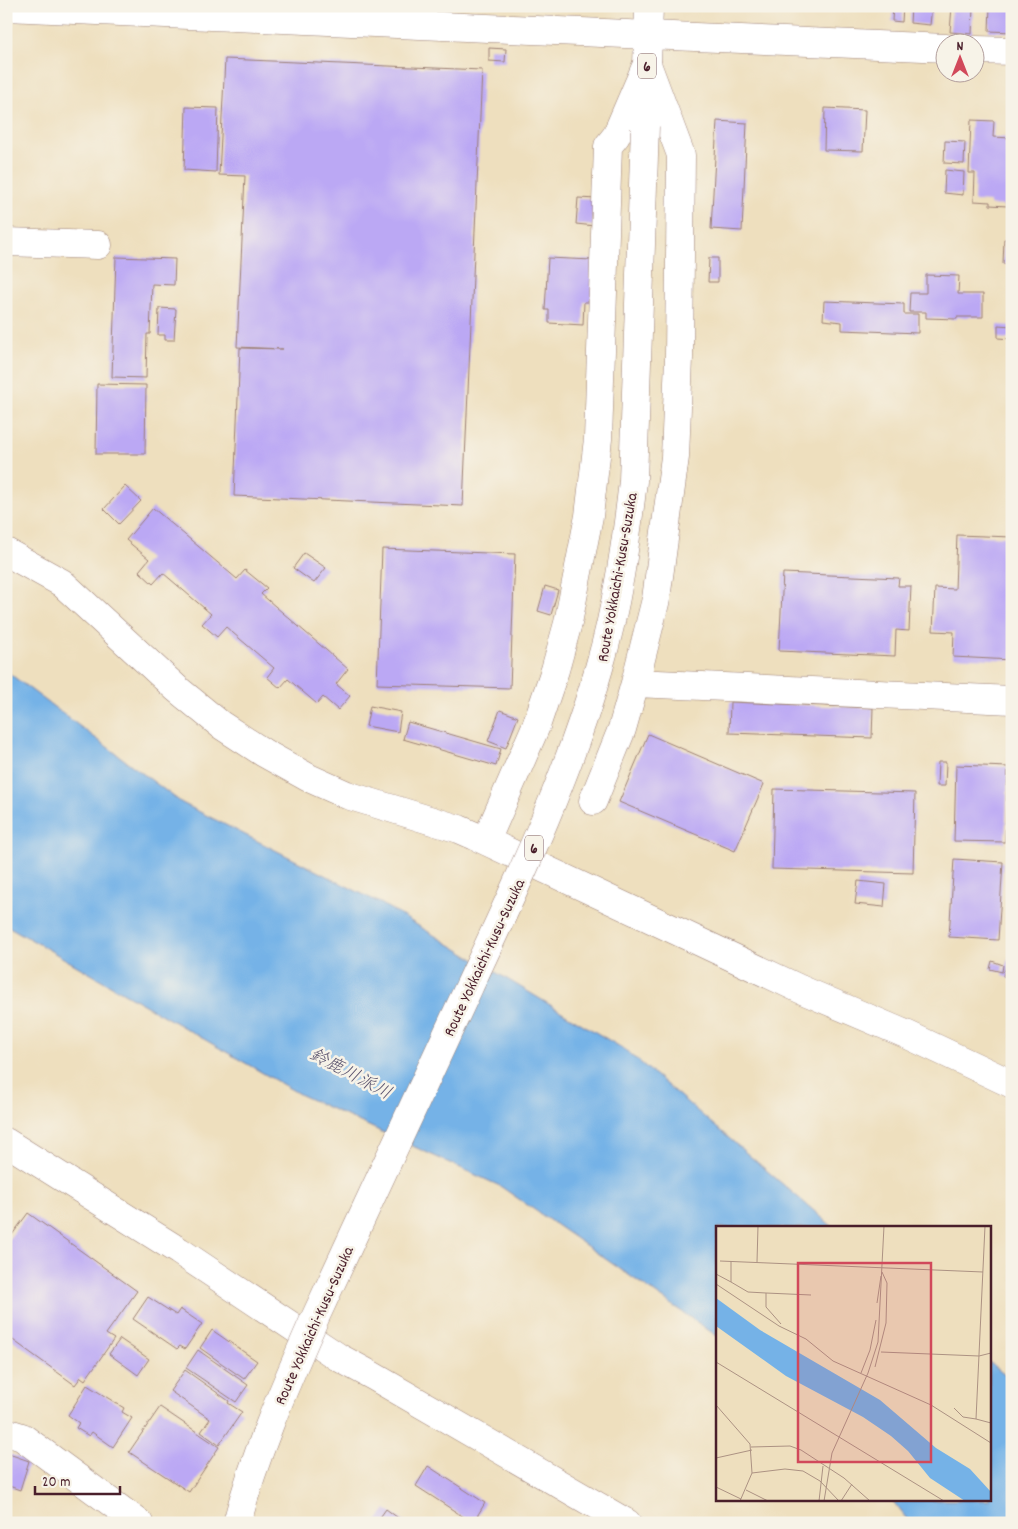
<svg xmlns="http://www.w3.org/2000/svg" width="1018" height="1529" viewBox="0 0 1018 1529" font-family="Dekko,'Klee One',sans-serif">
<style>
.water{fill:#75b2e7;stroke:#606889}
.building{fill:#bba8f4}
.lines{fill:none;stroke-linecap:round;stroke-linejoin:round}
.street-casing{stroke:#9c7f74;stroke-width:29}
.primary-casing{stroke:#9c7f74;stroke-width:29}
.street{stroke:#fff;stroke-width:28}
.primary{stroke:#fff;stroke-width:28}
.primary-bridge-casing{stroke:#9c7f74;stroke-width:29;stroke-linecap:butt}
.primary-bridge{stroke:#fff;stroke-width:28}
.labels{text-anchor:middle;stroke-width:5;stroke-linejoin:round;paint-order:stroke}
.shield{fill:#f7f3e8;stroke:#7e5f64;stroke-width:1}
.shield-label{font-size:15px;font-weight:bold;fill:#4a1f2b}
.street-label{font-size:16px;fill:#4a1f2b;stroke:#f7f3e8}
.water-label{font-size:18px;font-style:italic;fill:#59526d;stroke:#f7f3e8}
.inset-road{fill:none;stroke:#ac9283;stroke-width:1}
.view{fill:#d1495b;fill-opacity:0.15;stroke:#d1495b;stroke-width:2.5}
.inset-edge{fill:none;stroke:#4a1f2b;stroke-width:2.5}
</style>
<rect width="100%" height="100%" fill="#f7f3e8"/>
<filter id="ink" filterUnits="userSpaceOnUse"><feTurbulence type="fractalNoise" baseFrequency=".02" numOctaves="2"/><feDisplacementMap in="SourceGraphic" scale="10" xChannelSelector="R" yChannelSelector="G"/><feConvolveMatrix kernelMatrix="1 2 1 2 8 2 1 2 1" color-interpolation-filters="sRGB"/></filter>
<filter id="wash" filterUnits="userSpaceOnUse"><feTurbulence type="fractalNoise" baseFrequency=".0096" numOctaves="4" result="noise"/><feDisplacementMap in="SourceGraphic" scale="20" xChannelSelector="R" yChannelSelector="G"/><feGaussianBlur stdDeviation="1.12" result="paint"/><feColorMatrix in="noise" values="0 0 0 0 0 0 0 0 0 0 0 0 0 0 0 0 0 1.4 0 .05"/><feComposite in="paint" operator="in"/></filter>
<g filter="url(#wash)">
<rect width="100%" height="100%" fill="#eedfbe"/>
<path class="water" d="M 6,671 L 182,803 L 382,904 L 627,1051 L 834,1228 L 717,1228 L 717,1336 L 500,1186 L 301,1095 L 6,925 Z
M 989,1362 L 1012,1381 L 1012,1523 L 910,1523 L 892,1500 L 989,1500 Z"/>
<g id="blocks">
<path class="building" d="M 893,6 L 903,6 L 902,22 L 892,21 Z
M 911,6 L 932,6 L 930,25 L 910,23 Z
M 952,6 L 973,6 L 972,34 L 950,32 Z
M 990,6 L 1012,6 L 1012,32 L 989,31 Z
M 489,48 L 506,49 L 505,62 L 489,61 Z
M 225,59 L 482,70 L 463,506 L 234,496 L 240,348 L 283,349 L 237,347 L 245,176 L 219,175 Z
M 186,107 L 218,108 L 216,172 L 184,170 Z
M 825,108 L 865,110 L 863,151 L 824,150 Z
M 971,120 L 994,121 L 993,137 L 1012,138 L 1012,199 L 1007,198 L 1007,206 L 990,205 L 990,202 L 974,201 L 975,173 L 969,173 Z
M 717,121 L 747,123 L 742,231 L 711,229 Z
M 945,141 L 965,142 L 964,164 L 944,163 Z
M 945,170 L 964,172 L 963,195 L 944,193 Z
M 578,198 L 597,199 L 595,226 L 576,224 Z
M 1004,239 L 1011,240 L 1010,264 L 1003,264 Z
M 116,257 L 175,259 L 174,285 L 152,284 L 150,334 L 147,334 L 146,378 L 112,377 Z
M 548,258 L 593,260 L 591,302 L 584,302 L 583,325 L 549,323 L 549,310 L 545,310 Z
M 709,258 L 718,258 L 718,282 L 708,282 Z
M 926,275 L 959,276 L 958,294 L 983,294 L 983,317 L 957,317 L 957,319 L 926,318 L 926,312 L 909,312 L 910,293 L 926,293 Z
M 824,301 L 904,304 L 904,314 L 918,314 L 918,333 L 842,330 L 842,322 L 823,320 Z
M 159,308 L 176,309 L 174,340 L 165,340 L 165,335 L 158,335 Z
M 998,325 L 1012,326 L 1012,339 L 998,338 Z
M 97,384 L 146,385 L 145,454 L 96,454 Z
M 125,486 L 141,501 L 119,524 L 104,509 Z
M 153,508 L 237,579 L 245,570 L 267,588 L 261,594 L 348,669 L 336,684 L 350,696 L 338,710 L 323,697 L 317,704 L 288,679 L 280,688 L 267,677 L 274,668 L 226,627 L 217,637 L 202,624 L 211,614 L 163,573 L 153,584 L 139,571 L 149,559 L 126,540 Z
M 957,535 L 1012,537 L 1012,660 L 953,657 L 954,632 L 933,631 L 935,588 L 955,589 Z
M 382,549 L 515,554 L 510,688 L 377,684 Z
M 304,553 L 326,568 L 314,583 L 293,568 Z
M 783,573 L 899,578 L 898,586 L 911,586 L 909,631 L 896,630 L 895,656 L 779,651 Z
M 545,586 L 558,590 L 551,615 L 538,611 Z
M 730,702 L 873,708 L 872,738 L 729,733 Z
M 370,706 L 401,712 L 398,732 L 366,726 Z
M 500,710 L 518,717 L 506,748 L 488,741 Z
M 408,722 L 501,749 L 496,766 L 403,739 Z
M 648,734 L 764,784 L 735,851 L 619,802 Z
M 938,762 L 946,762 L 945,786 L 937,786 Z
M 956,765 L 1008,767 L 1005,842 L 954,841 Z
M 774,789 L 915,793 L 913,873 L 772,869 Z
M 954,859 L 1003,862 L 998,940 L 949,937 Z
M 858,881 L 886,884 L 884,907 L 855,904 Z
M 1008,959 L 1012,961 L 1012,979 L 1003,976 Z
M 992,961 L 1003,965 L 1002,972 L 990,969 Z
M 28,1213 L 137,1291 L 106,1334 L 114,1339 L 85,1380 L 81,1377 L 75,1385 L 6,1335 L 6,1243 Z
M 148,1297 L 176,1315 L 180,1309 L 202,1324 L 185,1349 L 180,1346 L 177,1349 L 133,1319 Z
M 212,1330 L 257,1361 L 244,1379 L 200,1348 Z
M 120,1339 L 149,1359 L 138,1375 L 109,1354 Z
M 198,1350 L 248,1385 L 236,1402 L 186,1368 Z
M 185,1370 L 229,1401 L 228,1403 L 242,1412 L 219,1445 L 201,1432 L 210,1419 L 170,1391 Z
M 87,1385 L 124,1408 L 122,1412 L 132,1418 L 113,1447 L 92,1432 L 89,1436 L 76,1428 L 79,1423 L 68,1415 Z
M 160,1407 L 219,1447 L 189,1492 L 129,1452 Z
M 6,1453 L 29,1461 L 20,1490 L 6,1485 Z
M 428,1466 L 485,1503 L 473,1523 L 416,1486 Z
M 386,1509 L 405,1523 L 376,1523 Z"/>
</g>
</g>
<g filter="url(#ink)">
<use href="#blocks" fill-opacity="0" stroke="#9c7f74" stroke-width="1"/>
<g class="lines">
<g class="street-casing">
<path id="street" d="M 6,7 L 946,48
M 976,50 L 1012,51
M 6,242 L 98,245
M 6,552 L 62,583 L 177,689 L 221,725 L 264,753 L 309,778 L 347,795 L 459,829 L 475,836 L 800,989 L 908,1035 L 1012,1084
M 635,683 L 1012,700
M 593,801 L 622,729 L 635,683 L 656,599 L 675,457 L 679,358 L 681,155 L 647,64
M 486,841 L 536,726 L 555,670 L 568,623 L 589,516 L 598,439 L 608,146 L 616,136 L 647,64
M 6,1142 L 179,1251 L 338,1357 L 373,1376 L 627,1523
M 6,1432 L 22,1437 L 139,1523"/>
</g>
<g class="primary-casing">
<path id="primary" d="M 645,126 L 649,6"/>
</g>
<use href="#street" class="street"/>
<use href="#primary" class="primary"/>
<g class="primary-bridge-casing">
<path id="primary-bridge" d="M 237,1523 C 255,1453 285,1386 314,1320 C 365,1209 417,1098 469,987 C 518,882 567,780 599,668 C 617,607 626,543 633,481 L 645,126"/>
</g>
<use href="#primary-bridge" class="primary-bridge"/>
</g>
</g>
<g class="labels">
<g class="shield">
<rect x="638" y="53.5" width="18" height="25" rx="4"/>
<rect x="525" y="835.5" width="18" height="25" rx="4"/>
</g>
<g class="shield-label">
<text x="647" y="71">6</text>
<text x="534" y="853">6</text>
</g>
<g class="street-label">
<text transform="translate(616 577) rotate(-80)" y="6">Route Yokkaichi-Kusu-Suzuka</text>
<text transform="translate(483 957) rotate(-65)" y="6">Route Yokkaichi-Kusu-Suzuka</text>
<text transform="translate(313 1325) rotate(-66)" y="6">Route Yokkaichi-Kusu-Suzuka</text>
</g>
<g class="water-label">
<text transform="translate(351 1073) rotate(28)" y="6">鈴鹿川派川</text>
</g>
</g>
<g transform="translate(716 1226)">
<rect width="275" height="275" fill="#eedfbe"/>
<path d="M 0,72 L 44,104 L 164,174 L 220,222 L 254,243 L 275,266 L 275,275 L 249,275 L 214,252 L 192,225 L 175,210 L 147,191 L 70,150 L 0,100 Z" fill="#75b2e7"/>
<path class="inset-road" d="M 269,0 L 260,193 L 275,197M 4,35 L 267,46M 41,36 L 42,0M 0,48 L 15,56 L 15,35M 15,56 L 32,66 L 50,67 L 50,81 L 65,98M 0,58 L 63,100 L 90,113 L 117,135 L 215,179 L 275,217M 50,67 L 95,69M 161,77 L 165,50M 165,126 L 263,130 L 275,127M 0,136 L 228,275M 159,141 L 170,97 L 171,57 L 166,46M 145,147 L 154,124 L 160,94M 0,179 L 34,218 L 36,247M 238,182 L 247,191 L 260,193M 35,221 L 74,220 L 85,224 L 128,252 L 154,275M 0,232 L 36,224M 0,261 L 25,273M 30,264 L 52,275M 24,275 L 36,247 L 69,243 L 87,245 L 104,255 L 123,275M 103,275 L 107,240M 108,275 L 116,227 L 152,147 L 162,116 L 168,0M 125,275 L 136,258"/>
<path class="view" d="M 82,37 L 215,37 L 215,236 L 82,236 Z"/>
<rect width="275" height="275" class="inset-edge"/>
</g>
<rect width="1018" height="1529" fill="none" stroke="#f7f3e8" stroke-width="25"/>
<g transform="translate(960 58)"><circle r="24" fill="#f7f3e8" stroke="#b29e9c"/>
<path d="M0-4L9 19L0 12L-9 19Z" fill="#d1495b"/>
<text y="-8" font-size="14" font-weight="bold" text-anchor="middle" fill="#4a1f2b">N</text>
</g>
<path d="M35 1486v8h85v-8" fill="none" stroke="#4a1f2b" stroke-width="2.5"/>
<text x="42" y="1486" font-size="15" fill="#4a1f2b" stroke="#f7f3e8" stroke-width="4" paint-order="stroke">20 m</text>
</svg>
